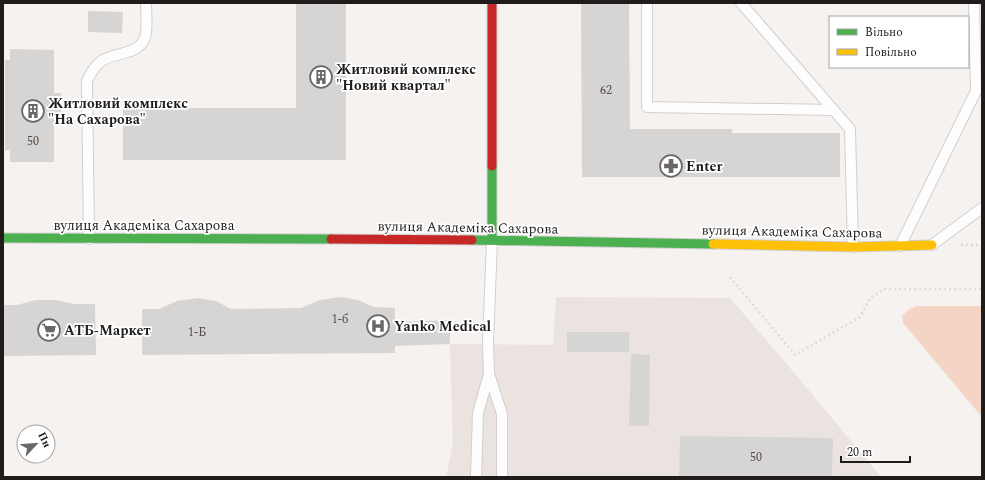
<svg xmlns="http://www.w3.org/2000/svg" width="985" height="480" viewBox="0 0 985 480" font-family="Spectral,serif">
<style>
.built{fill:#ebe3df}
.green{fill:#f4d5c5}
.building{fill:#d7d5d3}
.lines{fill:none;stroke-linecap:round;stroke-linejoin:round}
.lane-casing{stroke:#d2cfcf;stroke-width:12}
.fast-casing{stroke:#d2cfcf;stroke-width:11}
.slow-casing{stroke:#d2cfcf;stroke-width:11}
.jam-casing{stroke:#d2cfcf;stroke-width:11}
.path{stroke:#dddcdc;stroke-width:2.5;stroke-dasharray:2 3;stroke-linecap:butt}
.lane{stroke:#fefdfd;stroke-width:10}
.fast{stroke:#4caf50;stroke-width:9}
.slow{stroke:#ffc107;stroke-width:9}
.jam{stroke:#c62828;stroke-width:9}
.labels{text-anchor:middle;stroke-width:3.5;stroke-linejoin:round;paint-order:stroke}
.number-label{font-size:12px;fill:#4d4a49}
.poi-label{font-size:14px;font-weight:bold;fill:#1f1c1b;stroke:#fff;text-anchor:start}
.street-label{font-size:14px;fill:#1f1c1b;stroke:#fff}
</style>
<rect width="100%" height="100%" fill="#f5f2f0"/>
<path class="built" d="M 556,297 L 730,298 L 807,388 L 881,477 L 446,477 L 453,443 L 450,344 L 553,345 Z"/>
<path class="green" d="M 916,306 L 982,306 L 982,417 L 903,323 L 902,316 L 908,310 Z"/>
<path class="building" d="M 296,3 L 346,3 L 346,160 L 123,160 L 123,108 L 296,108 Z
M 581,3 L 629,3 L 630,129 L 732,129 L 732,133 L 840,133 L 840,177 L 582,177 Z
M 88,11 L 123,12 L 122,33 L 88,32 Z
M 10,49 L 54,50 L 54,93 L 61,93 L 61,118 L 54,118 L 54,162 L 10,162 L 10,150 L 5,150 L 5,60 L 10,60 Z
M 341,297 L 358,300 L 374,307 L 395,308 L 395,322 L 450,320 L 450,344 L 395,346 L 395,353 L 142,355 L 142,309 L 159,309 L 177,301 L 198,298 L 216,301 L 231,309 L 301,308 L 320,300 Z
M 36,300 L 56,300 L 75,304 L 95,304 L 96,355 L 3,356 L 3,305 L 17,305 Z
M 567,332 L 629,332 L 629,352 L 567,352 Z
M 631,354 L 650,355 L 649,426 L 629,426 Z
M 680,436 L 833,438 L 832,477 L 679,477 Z"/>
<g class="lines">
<g class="lane-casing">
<path id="lane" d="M 647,3 L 647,107 L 833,110
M 741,3 L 850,129 L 853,247
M 89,239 L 87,81 C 91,73 95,65 103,60 C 116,52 140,55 145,37 C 148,29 146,12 146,3
M 492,240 L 488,343 L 489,374 L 502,414 L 502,477
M 932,245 L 982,208
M 900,246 L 976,91 L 974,3
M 476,477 L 478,413 L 489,374"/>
</g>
<g class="fast-casing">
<path id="fast" d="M 492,166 L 492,240
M 3,238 L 331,239
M 472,240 L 713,244"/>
</g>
<g class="slow-casing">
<path id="slow" d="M 713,244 L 853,247 L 932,245"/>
</g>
<g class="jam-casing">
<path id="jam" d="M 492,3 L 492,166
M 331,239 L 472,240"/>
</g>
<path class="path" d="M 961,245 L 982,245
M 730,277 L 795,355 L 860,317 L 871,297 L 885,289 L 982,289"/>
<use href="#lane" class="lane"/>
<use href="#fast" class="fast"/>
<use href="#slow" class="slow"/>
<use href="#jam" class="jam"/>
</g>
<defs>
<g id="building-ring" transform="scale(1.15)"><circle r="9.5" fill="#fff" stroke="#6a6766" stroke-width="1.5"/><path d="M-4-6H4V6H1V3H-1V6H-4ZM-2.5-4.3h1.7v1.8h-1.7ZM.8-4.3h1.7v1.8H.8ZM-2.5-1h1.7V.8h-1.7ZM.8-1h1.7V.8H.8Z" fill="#6a6766"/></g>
<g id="pharmacy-ring" transform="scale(1.15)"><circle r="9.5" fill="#fff" stroke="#6a6766" stroke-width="1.5"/><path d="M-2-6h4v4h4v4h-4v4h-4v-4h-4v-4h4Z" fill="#6a6766"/></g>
<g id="hospital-ring" transform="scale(1.15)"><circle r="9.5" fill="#fff" stroke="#6a6766" stroke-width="1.5"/><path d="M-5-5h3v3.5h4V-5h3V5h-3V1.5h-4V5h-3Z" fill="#6a6766"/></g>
<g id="supermarket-ring" transform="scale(1.15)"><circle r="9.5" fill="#fff" stroke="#6a6766" stroke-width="1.5"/><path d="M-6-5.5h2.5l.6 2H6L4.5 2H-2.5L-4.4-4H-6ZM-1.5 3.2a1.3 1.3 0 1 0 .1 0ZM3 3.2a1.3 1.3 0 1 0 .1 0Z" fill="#6a6766"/></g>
</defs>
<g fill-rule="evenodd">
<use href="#building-ring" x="321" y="77"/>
<use href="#building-ring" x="33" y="111"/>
<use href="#pharmacy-ring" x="671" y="166"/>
<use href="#hospital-ring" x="378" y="326"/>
<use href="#supermarket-ring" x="49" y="330"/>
</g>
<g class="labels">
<g class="number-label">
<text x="606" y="94">62</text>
<text x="33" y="145">50</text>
<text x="340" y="323">1-б</text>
<text x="197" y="336">1-Б</text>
<text x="756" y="461">50</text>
</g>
<g class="poi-label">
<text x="336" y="74">Житловий комплекс<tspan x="336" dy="16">"Новий квартал"</tspan></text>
<text x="48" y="108">Житловий комплекс<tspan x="48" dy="16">"На Сахарова"</tspan></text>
<text x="686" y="171">Enter</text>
<text x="394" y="331">Yanko Medical</text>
<text x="64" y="335">АТБ-Маркет</text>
</g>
<g class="street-label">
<text x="144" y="230">вулиця Академіка Сахарова</text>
<text transform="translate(468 227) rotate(1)" y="5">вулиця Академіка Сахарова</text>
<text transform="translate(792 231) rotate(1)" y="5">вулиця Академіка Сахарова</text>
</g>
</g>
<rect width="985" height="480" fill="none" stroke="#1f1c1b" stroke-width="8"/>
<rect x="829" y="16" width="140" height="52" fill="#ffffff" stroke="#a5a4a4"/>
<rect x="837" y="29" width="20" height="6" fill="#4caf50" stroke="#a5a4a4"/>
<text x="865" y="36" font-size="12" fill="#1f1c1b">Вільно</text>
<rect x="837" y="49" width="20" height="6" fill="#ffc107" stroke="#a5a4a4"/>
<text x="865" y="56" font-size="12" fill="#1f1c1b">Повільно</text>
<g transform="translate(36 444) rotate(64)"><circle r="19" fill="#ffffff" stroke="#a5a4a4"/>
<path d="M0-3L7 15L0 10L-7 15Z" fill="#6a6766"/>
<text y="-6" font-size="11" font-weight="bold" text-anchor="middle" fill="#1f1c1b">Пн</text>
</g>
<path d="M841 456v6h69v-6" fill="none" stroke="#1f1c1b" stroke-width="2"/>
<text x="847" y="456" font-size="12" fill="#1f1c1b" stroke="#ffffff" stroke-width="3" paint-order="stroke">20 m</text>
</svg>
